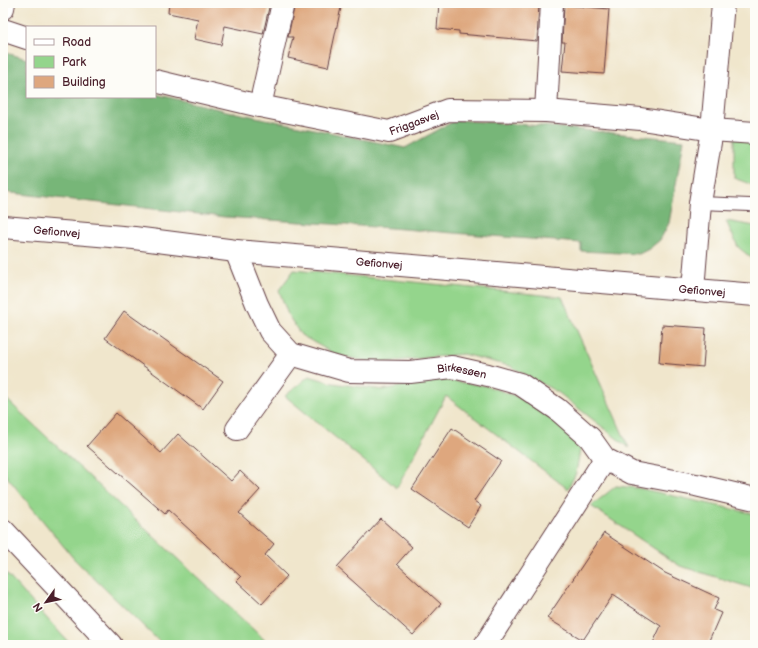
<svg xmlns="http://www.w3.org/2000/svg" width="758" height="648" viewBox="0 0 758 648" font-family="'Balsamiq Sans',sans-serif">
<style>
.green{fill:#94d58c;stroke:#6f7a5c}
.forest{fill:#77b678;stroke:#606a52}
.building{fill:#dea77e}
.lines{fill:none;stroke-linecap:round;stroke-linejoin:round}
.service-casing{stroke:#633d43;stroke-width:14}
.minor-casing{stroke:#633d43;stroke-width:24}
.tertiary-casing{stroke:#633d43;stroke-width:24}
.secondary-casing{stroke:#633d43;stroke-width:24}
.service{stroke:#fff;stroke-width:12}
.minor{stroke:#fff;stroke-width:22}
.tertiary{stroke:#fff;stroke-width:22}
.secondary{stroke:#fff;stroke-width:22}
.labels{text-anchor:middle;stroke-width:3;stroke-linejoin:round;paint-order:stroke}
.street-label{font-size:11px;fill:#4a1f2b;stroke:#fdfcf7}
</style>
<rect width="100%" height="100%" fill="#fdfcf7"/>
<filter id="ink" filterUnits="userSpaceOnUse"><feTurbulence type="fractalNoise" baseFrequency=".025" numOctaves="2"/><feDisplacementMap in="SourceGraphic" scale="8" xChannelSelector="R" yChannelSelector="G"/><feConvolveMatrix kernelMatrix="1 2 1 2 8 2 1 2 1" color-interpolation-filters="sRGB"/></filter>
<filter id="wash" filterUnits="userSpaceOnUse"><feTurbulence type="fractalNoise" baseFrequency=".012" numOctaves="4" result="noise"/><feDisplacementMap in="SourceGraphic" scale="16" xChannelSelector="R" yChannelSelector="G"/><feGaussianBlur stdDeviation="0.9" result="paint"/><feColorMatrix in="noise" values="0 0 0 0 0 0 0 0 0 0 0 0 0 0 0 0 0 1.4 0 .05"/><feComposite in="paint" operator="in"/></filter>
<g filter="url(#wash)">
<rect width="100%" height="100%" fill="#f0e6cc"/>
<path class="green" d="M 734,137 L 755,138 L 755,186 L 734,178 Z
M 726,221 L 755,226 L 755,261 L 738,247 Z
M 294,270 L 562,297 L 629,448 L 559,393 L 510,366 L 463,354 L 377,363 L 336,355 L 301,335 L 288,315 L 279,290 Z
M 309,376 L 333,383 L 383,390 L 436,379 L 487,386 L 532,402 L 581,445 L 576,473 L 568,489 L 446,396 L 397,488 L 285,396 Z
M 3,396 L 270,645 L 163,645 L 74,559 L 3,472 Z
M 616,486 L 638,488 L 755,514 L 755,589 L 680,566 L 591,506 Z
M 3,570 L 71,645 L 3,645 Z"/>
<path class="forest" d="M 3,52 L 27,59 L 27,97 L 155,97 L 155,94 L 227,111 L 405,148 L 456,120 L 542,126 L 684,140 L 669,223 L 660,240 L 649,249 L 639,254 L 581,251 L 581,243 L 390,228 L 225,217 L 3,192 Z"/>
<g id="blocks">
<path class="building" d="M 169,3 L 270,3 L 263,34 L 225,26 L 221,45 L 194,39 L 198,19 L 168,13 Z
M 295,3 L 342,3 L 328,67 L 288,58 L 293,37 L 288,37 Z
M 439,3 L 539,3 L 537,41 L 459,34 L 459,31 L 437,29 Z
M 564,5 L 609,9 L 604,74 L 562,71 L 565,42 L 562,42 Z
M 124,311 L 223,381 L 203,409 L 105,338 Z
M 662,325 L 706,328 L 703,367 L 659,363 Z
M 116,413 L 161,453 L 178,434 L 231,481 L 240,471 L 260,490 L 239,513 L 274,544 L 265,555 L 287,576 L 262,604 L 237,581 L 241,577 L 168,510 L 165,514 L 87,446 Z
M 452,428 L 501,461 L 474,501 L 481,506 L 468,527 L 412,489 Z
M 381,519 L 412,547 L 397,564 L 441,604 L 413,635 L 337,567 Z
M 604,533 L 665,573 L 719,598 L 714,610 L 721,613 L 707,645 L 652,645 L 661,626 L 613,595 L 583,640 L 547,618 Z"/>
</g>
</g>
<g filter="url(#ink)">
<use href="#blocks" fill-opacity="0" stroke="#633d43" stroke-width="1"/>
<g class="lines">
<g class="service-casing">
<path id="service" d="M 700,203 L 750,205 L 755,206"/>
</g>
<g class="minor-casing">
<g id="minor">
<path d="M 3,8 L 4,3"/>
<path d="M 3,30 L 27,38"/>
<path id="s1" d="M 155,81 L 260,106 L 389,132 L 448,110 L 546,111 L 641,119 L 712,130 L 755,133"/>
<path d="M 260,106 L 283,3"/>
<path d="M 546,111 L 552,3"/>
<path id="s2" d="M 236,251 L 257,304 L 270,331 L 291,354 L 349,371 L 410,372 L 452,367 L 488,375 L 520,384 L 557,409 L 590,438 L 605,459 L 632,473 L 696,485 L 755,499"/>
<path d="M 693,290 L 700,203 L 712,130 L 723,3"/>
<path d="M 237,429 L 291,354"/>
<path d="M 485,645 L 605,459"/>
</g>
</g>
<g class="tertiary-casing">
<g id="tertiary">
<path id="s3" d="M 3,227 L 134,238 L 236,251 L 755,295"/>
</g>
</g>
<g class="secondary-casing">
<path id="secondary" d="M 3,530 L 111,645"/>
</g>
<use href="#service" class="service"/>
<use href="#minor" class="minor"/>
<use href="#tertiary" class="tertiary"/>
<use href="#secondary" class="secondary"/>
</g>
</g>
<g class="labels">
<g class="street-label">
<text dy="4" stroke="none"><textPath href="#s1" startOffset="266">Friggasvej</textPath></text>
<text dy="4" stroke="none"><textPath href="#s3" startOffset="54">Gefionvej</textPath></text>
<text dy="4" stroke="none"><textPath href="#s3" startOffset="378">Gefionvej</textPath></text>
<text dy="4" stroke="none"><textPath href="#s3" startOffset="702">Gefionvej</textPath></text>
<text dy="4" stroke="none"><textPath href="#s2" startOffset="292">Birkesøen</textPath></text>
</g>
</g>
<rect width="758" height="648" fill="none" stroke="#fdfcf7" stroke-width="16"/>
<rect x="26" y="26" width="130" height="72" fill="#fdfcf7" stroke="#b5a4a5"/>
<rect x="34" y="39" width="20" height="6" fill="#ffffff" stroke="#b5a4a5"/>
<text x="62" y="46" font-size="12" fill="#4a1f2b">Road</text>
<rect x="34" y="56" width="20" height="12" fill="#94d58c" stroke="#b5a4a5"/>
<text x="62" y="66" font-size="12" fill="#4a1f2b">Park</text>
<rect x="34" y="76" width="20" height="12" fill="#dea77e" stroke="#b5a4a5"/>
<text x="62" y="86" font-size="12" fill="#4a1f2b">Building</text>
<g transform="translate(46 602) rotate(237)" stroke="#fdfcf7" stroke-width="3" paint-order="stroke">
<path d="M0-3L7 15L0 10L-7 15Z" fill="#4a1f2b"/>
<text y="-6" font-size="11" font-weight="bold" text-anchor="middle" fill="#4a1f2b">N</text>
</g>
</svg>
